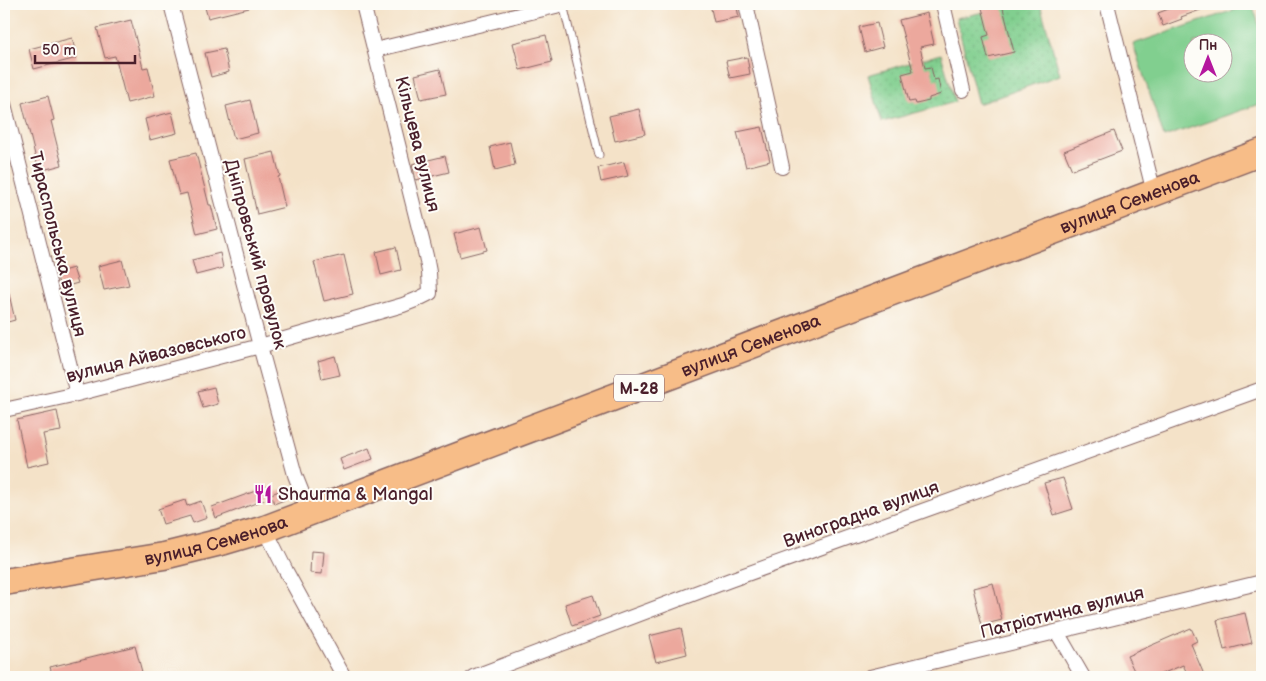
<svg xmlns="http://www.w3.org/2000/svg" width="1266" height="681" viewBox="0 0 1266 681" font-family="'Balsamiq Sans',sans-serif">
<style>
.park{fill:#81cf8f;stroke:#66775d;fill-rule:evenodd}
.garden{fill:url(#garden-dots);stroke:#66775d}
.building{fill:#eca89d}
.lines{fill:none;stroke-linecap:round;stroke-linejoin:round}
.lane-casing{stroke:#866362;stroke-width:9}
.street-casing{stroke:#866362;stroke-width:16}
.highway-casing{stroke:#866362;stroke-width:29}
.lane{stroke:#fff;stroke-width:7}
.street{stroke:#fff;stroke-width:14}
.highway{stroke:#f7bd88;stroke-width:26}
.labels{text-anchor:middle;stroke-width:4;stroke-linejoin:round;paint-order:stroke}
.shield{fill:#fdfcf7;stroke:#806168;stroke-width:1}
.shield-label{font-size:16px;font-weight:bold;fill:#4a1f2b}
.street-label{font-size:18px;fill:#4a1f2b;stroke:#fdfcf7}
.poi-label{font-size:18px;fill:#4a1f2b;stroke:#fdfcf7;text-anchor:start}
</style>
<defs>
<pattern id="garden-dots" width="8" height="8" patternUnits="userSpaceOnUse" patternTransform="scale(1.25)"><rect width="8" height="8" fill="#81cf8f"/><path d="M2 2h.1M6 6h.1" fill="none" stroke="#71b17c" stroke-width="1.8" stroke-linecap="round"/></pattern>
</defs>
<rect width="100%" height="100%" fill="#fdfcf7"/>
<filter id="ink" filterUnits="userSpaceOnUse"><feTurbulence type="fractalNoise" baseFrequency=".02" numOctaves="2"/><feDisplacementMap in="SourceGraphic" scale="10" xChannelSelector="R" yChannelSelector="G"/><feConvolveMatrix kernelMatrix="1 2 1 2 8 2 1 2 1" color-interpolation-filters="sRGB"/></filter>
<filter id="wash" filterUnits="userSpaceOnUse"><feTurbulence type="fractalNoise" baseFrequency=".0096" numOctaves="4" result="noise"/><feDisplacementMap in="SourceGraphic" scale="20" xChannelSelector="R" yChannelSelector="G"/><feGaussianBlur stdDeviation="1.12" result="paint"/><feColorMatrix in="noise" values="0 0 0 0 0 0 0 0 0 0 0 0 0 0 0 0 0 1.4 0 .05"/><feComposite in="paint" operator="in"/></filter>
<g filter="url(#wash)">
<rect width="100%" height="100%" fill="#f4e2c8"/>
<path class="park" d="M 1252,4 L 1262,33 L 1262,103 L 1164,137 L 1133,44 ZM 1194,42 L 1224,42 L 1224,72 L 1194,72 Z"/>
<path class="garden" d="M 1022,4 L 1040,4 L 1060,75 L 978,104 L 956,18 Z
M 941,54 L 955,102 L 882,122 L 868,75 Z"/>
<g id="blocks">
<path class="building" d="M 204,4 L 248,4 L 249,8 L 208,18 Z
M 710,4 L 736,4 L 739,17 L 714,22 Z
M 981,4 L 1002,4 L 1014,52 L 988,58 L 983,37 L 989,35 Z
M 1182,4 L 1214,4 L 1214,5 L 1181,17 L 1182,19 L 1163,26 L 1158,13 Z
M 927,13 L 934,44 L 920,47 L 925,68 L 931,67 L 934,80 L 938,79 L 941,94 L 929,98 L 929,101 L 916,104 L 915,101 L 909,102 L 902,74 L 913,71 L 899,20 Z
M 131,20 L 143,68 L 148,67 L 155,96 L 127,103 L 115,56 L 105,58 L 97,28 Z
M 877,23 L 883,47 L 865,52 L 859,27 Z
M 546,35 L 552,62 L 520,70 L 513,43 Z
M 72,38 L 77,58 L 34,69 L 29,49 Z
M 224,49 L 229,72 L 211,77 L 205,53 Z
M 747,57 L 750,74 L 730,78 L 726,61 Z
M 440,69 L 446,94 L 421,99 L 415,75 Z
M 48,96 L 54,120 L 51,121 L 62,165 L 39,171 L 22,103 Z
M 250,100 L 258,133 L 234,139 L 226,106 Z
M 639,109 L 645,134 L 615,141 L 609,116 Z
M 172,112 L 177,133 L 150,140 L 145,119 Z
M 762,127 L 770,161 L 746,167 L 737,132 Z
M 1114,131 L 1122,151 L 1072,170 L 1064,151 Z
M 510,142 L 515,165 L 495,170 L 490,147 Z
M 274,152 L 280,176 L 278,177 L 285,207 L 257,214 L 245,159 Z
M 196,153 L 209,205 L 211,205 L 217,229 L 197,234 L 187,193 L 179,195 L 170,159 Z
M 445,156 L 449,172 L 416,180 L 412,164 Z
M 624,162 L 628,176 L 601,182 L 598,168 Z
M 481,227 L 487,250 L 460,257 L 454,234 Z
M 396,247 L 401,270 L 381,275 L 376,252 Z
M 220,253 L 223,268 L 196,275 L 192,260 Z
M 344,255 L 353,294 L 324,301 L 314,262 Z
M 122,260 L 129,285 L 104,290 L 98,266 Z
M 73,268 L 78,283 L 60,288 L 56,273 Z
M 8,290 L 15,320 L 4,323 L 4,291 Z
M 335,356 L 340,375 L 322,379 L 318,361 Z
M 214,387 L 218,404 L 203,408 L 198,391 Z
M 57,411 L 61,431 L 43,434 L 49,462 L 27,467 L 17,420 Z
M 369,448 L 373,459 L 344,470 L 340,459 Z
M 1063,478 L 1073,509 L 1054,515 L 1044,483 Z
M 269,486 L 271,494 L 290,487 L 294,496 L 274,504 L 272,497 L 216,518 L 212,507 Z
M 185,500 L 187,506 L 201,501 L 207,518 L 193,523 L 190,516 L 163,524 L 158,509 Z
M 311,551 L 324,552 L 322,574 L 310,573 Z
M 993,583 L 1002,620 L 982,625 L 973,588 Z
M 593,595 L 600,616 L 572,626 L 565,604 Z
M 1245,613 L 1252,643 L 1224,650 L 1217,620 Z
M 681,628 L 687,654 L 656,662 L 649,636 Z
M 1191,628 L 1197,641 L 1191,644 L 1205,677 L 1189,677 L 1183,665 L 1154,677 L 1137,677 L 1127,656 Z
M 135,646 L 142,672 L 125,677 L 53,677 L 50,667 Z"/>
</g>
</g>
<g filter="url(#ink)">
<use href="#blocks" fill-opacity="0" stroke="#866362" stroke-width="1"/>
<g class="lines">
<g class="lane-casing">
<path id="lane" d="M 563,4 L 599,155"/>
</g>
<g class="street-casing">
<path id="street" d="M 171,4 L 260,346 L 295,475 L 310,513
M 746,4 L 782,167
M 943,4 L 963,90
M 1107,4 L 1154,193
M 375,50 L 564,4
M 4,104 L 77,394
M 4,410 L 77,394 L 260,346 L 403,305 L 418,299 L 430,293 L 429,272 L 426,256 L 363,4
M 265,529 L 286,571 L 344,677
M 1057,632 L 1083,677
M 473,677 L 730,580 L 1262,389
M 870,677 L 1262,582"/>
</g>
<g class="highway-casing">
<g id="highway">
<path id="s1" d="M 4,582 L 164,556 L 221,542 L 265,529 L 1262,152"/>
</g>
</g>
<use href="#lane" class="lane"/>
<use href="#street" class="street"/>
<use href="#highway" class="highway"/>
</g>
</g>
<defs>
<g id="restaurant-bare" transform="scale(1.5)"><path d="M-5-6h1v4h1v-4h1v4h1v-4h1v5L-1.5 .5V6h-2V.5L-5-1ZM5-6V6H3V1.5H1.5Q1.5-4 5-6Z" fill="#b5179e" stroke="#fdfcf7" stroke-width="2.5" paint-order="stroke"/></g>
</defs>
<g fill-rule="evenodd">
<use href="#restaurant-bare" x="263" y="494"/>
</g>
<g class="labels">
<rect class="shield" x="614" y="374.5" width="50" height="27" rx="4"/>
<g class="shield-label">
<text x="639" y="394">М-28</text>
</g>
<g class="street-label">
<text transform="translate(418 144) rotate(76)" y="6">Кільцева вулиця</text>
<text dy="6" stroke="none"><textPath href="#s1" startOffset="1191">вулиця Семенова</textPath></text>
<text transform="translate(58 244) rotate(76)" y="6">Тираспольська вулиця</text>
<text transform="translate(256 254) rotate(75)" y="6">Дніпровський провулок</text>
<text dy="6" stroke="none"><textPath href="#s1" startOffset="786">вулиця Семенова</textPath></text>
<text transform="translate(156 354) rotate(-14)" y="6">вулиця Айвазовського</text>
<text transform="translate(861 514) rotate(-20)" y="6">Виноградна вулиця</text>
<text dy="6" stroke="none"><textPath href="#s1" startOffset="216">вулиця Семенова</textPath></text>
<text transform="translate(1062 612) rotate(-14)" y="6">Патріотична вулиця</text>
</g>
<g class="poi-label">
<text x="278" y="500">Shaurma &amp; Mangal</text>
</g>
</g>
<rect width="1266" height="681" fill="none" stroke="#fdfcf7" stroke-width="20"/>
<g transform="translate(1208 58)"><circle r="24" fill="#fdfcf7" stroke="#b5a4a5"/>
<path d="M0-4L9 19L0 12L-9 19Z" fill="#b5179e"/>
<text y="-8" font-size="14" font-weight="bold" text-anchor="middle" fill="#4a1f2b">Пн</text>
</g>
<path d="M35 55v8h100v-8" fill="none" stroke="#4a1f2b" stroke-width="2.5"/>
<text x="42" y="55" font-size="15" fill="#4a1f2b" stroke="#fdfcf7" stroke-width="4" paint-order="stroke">50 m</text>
</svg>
